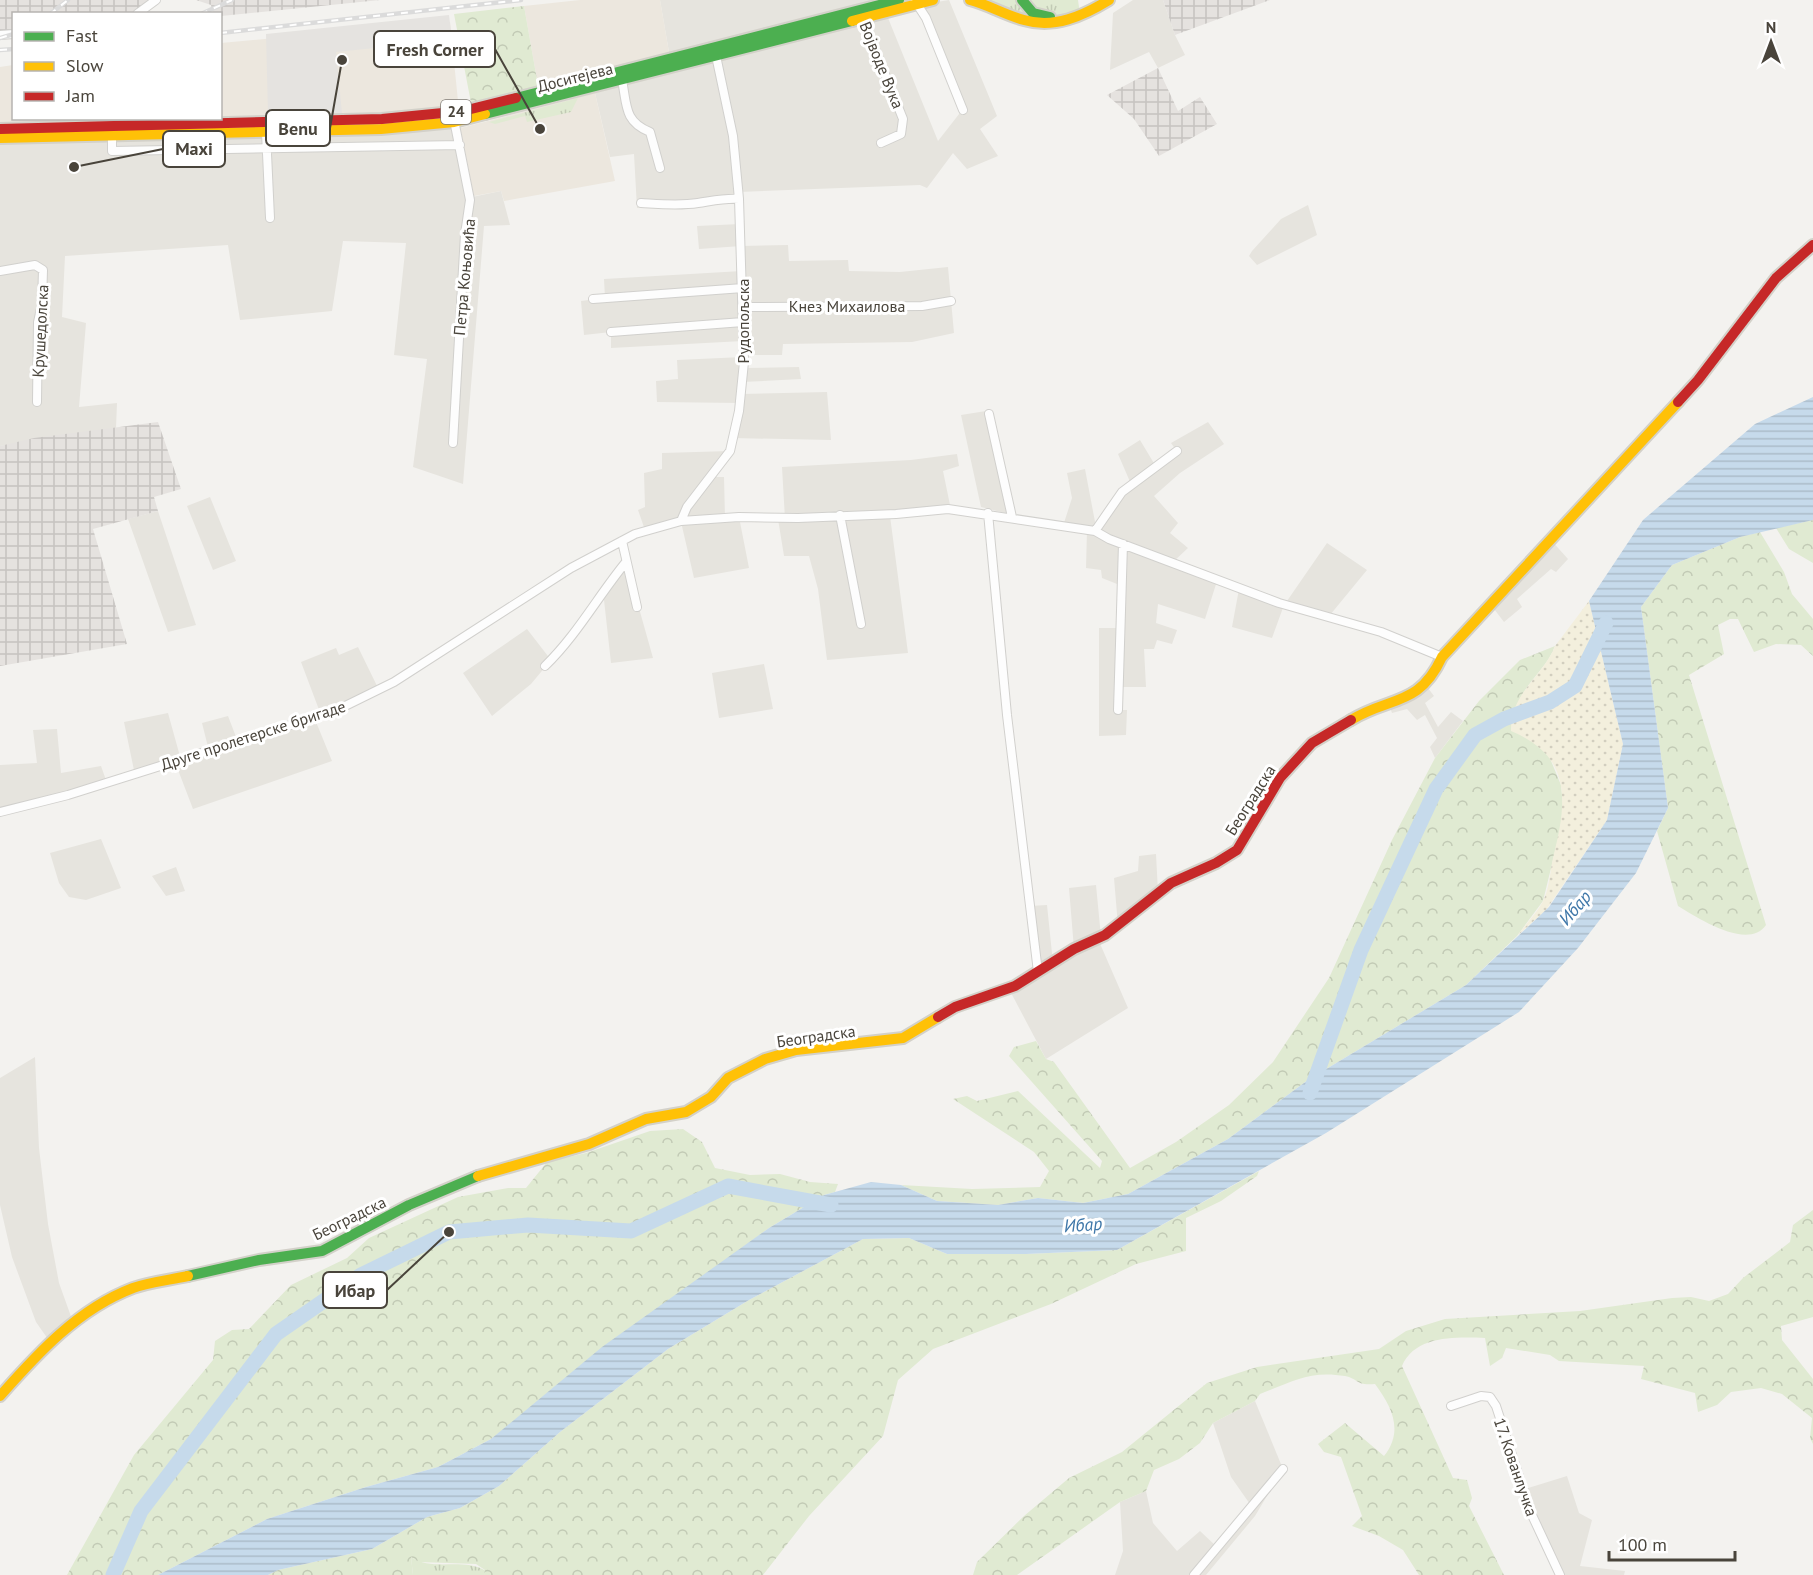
<svg xmlns="http://www.w3.org/2000/svg" width="1813" height="1575" viewBox="0 0 1813 1575" font-family="'PT Sans',sans-serif">
<style>
.residential{fill:#e6e4de}
.commercial{fill:#ece7de}
.industrial{fill:url(#industrial-grid)}
.grass{fill:url(#grass-tufts)}
.forest{fill:url(#forest-crowns)}
.sand{fill:url(#sand-dots)}
.parking{fill:#e5e3e0}
.water{fill:url(#water-rules)}
.lines{fill:none;stroke-linecap:round;stroke-linejoin:round}
.river{stroke:#c6daeb;stroke-width:15}
.street-casing{stroke:#d1d0cd;stroke-width:10}
.fast-casing{stroke:#d3d1c9;stroke-width:14}
.slow-casing{stroke:#d3d1c9;stroke-width:14}
.jam-casing{stroke:#d3d1c9;stroke-width:14}
.street{stroke:#fdfdfd;stroke-width:8}
.fast{stroke:#4caf50;stroke-width:10}
.slow{stroke:#ffc107;stroke-width:10}
.jam{stroke:#c62828;stroke-width:10}
.rail-casing{stroke:#dbdbdb;stroke-width:4.5}
.rail{stroke:#fff;stroke-width:2;stroke-dasharray:7;stroke-linecap:butt}
.labels{text-anchor:middle;stroke-width:6;stroke-linejoin:round;paint-order:stroke}
.shield{fill:#fff;stroke:#807c76;stroke-width:1.5}
.shield-label{font-size:15px;font-weight:bold;fill:#49443b}
.street-label{font-size:16px;fill:#49443b;stroke:#fff}
.water-label{font-size:18px;font-style:italic;fill:#4078a9;stroke:#fff}
.leader{fill:none;stroke:#49443b;stroke-width:2}
.callout-dot{fill:#49443b;stroke:#fff;stroke-width:2}
.callout{fill:#fff;stroke:#49443b;stroke-width:2}
.callout-label{font-size:18px;text-anchor:middle;font-weight:bold;fill:#49443b}
</style>
<defs>
<pattern id="industrial-grid" width="8" height="8" patternUnits="userSpaceOnUse" patternTransform="scale(1.5)"><rect width="8" height="8" fill="#e5e2df"/><path d="M0 4h8M4 0v8" fill="none" stroke="#c6c3c0"/></pattern>
<pattern id="grass-tufts" width="24" height="20" patternUnits="userSpaceOnUse" patternTransform="scale(1.5)"><rect width="24" height="20" fill="#e0ead2"/><path d="M3 7l-1-3M5 7V3M7 7l1-3M15 17l-1-3M17 17v-4M19 17l1-3" fill="none" stroke="#c2cab5"/></pattern>
<pattern id="forest-crowns" width="20" height="18" patternUnits="userSpaceOnUse" patternTransform="scale(1.5)"><rect width="20" height="18" fill="#e0ead2"/><path d="M2 6a3 3 0 1 1 6 0M12 15a3 3 0 1 1 6 0" fill="none" stroke="#c2cab5"/></pattern>
<pattern id="sand-dots" width="8" height="8" patternUnits="userSpaceOnUse" patternTransform="scale(1.5)"><rect width="8" height="8" fill="#f3efdd"/><path d="M2 2h.1M6 6h.1" fill="none" stroke="#d2cebf" stroke-width="1.8" stroke-linecap="round"/></pattern>
<pattern id="water-rules" width="6" height="5" patternUnits="userSpaceOnUse" patternTransform="scale(1.5)"><rect width="6" height="5" fill="#c6daeb"/><path d="M0 2.5h6" fill="none" stroke="#acbcca"/></pattern>
</defs>
<rect width="100%" height="100%" fill="#f3f2ef"/>
<path class="residential" d="M 660,0 L 899,0 L 670,58 Z
M 949,0 L 997,116 L 980,129 L 998,156 L 967,169 L 953,153 L 927,188 L 920,185 L 739,192 L 739,199 L 637,208 L 634,154 L 610,157 L 595,93 L 716,56 L 886,13 L 938,141 L 963,109 L 918,5 Z
M 1133,0 L 1163,0 L 1175,35 L 1185,55 L 1158,68 L 1149,52 L 1110,70 L 1113,13 Z
M 451,128 L 466,182 L 467,198 L 501,191 L 510,225 L 484,226 L 463,484 L 413,467 L 427,359 L 394,355 L 406,243 L 343,241 L 332,311 L 240,320 L 228,245 L 65,256 L 62,317 L 86,323 L 79,407 L 117,403 L 116,428 L 0,446 L 0,143 Z
M 1308,205 L 1317,235 L 1257,265 L 1249,256 L 1252,251 L 1281,219 Z
M 740,224 L 741,246 L 788,245 L 789,261 L 848,260 L 849,271 L 900,272 L 948,267 L 954,333 L 912,342 L 783,344 L 782,355 L 747,355 L 744,368 L 799,367 L 801,379 L 742,382 L 741,394 L 827,392 L 831,440 L 733,438 L 740,403 L 657,402 L 656,381 L 678,379 L 677,360 L 743,357 L 743,341 L 611,348 L 611,332 L 584,335 L 581,301 L 605,298 L 604,279 L 742,271 L 741,246 L 699,249 L 697,226 Z
M 986,411 L 1009,514 L 981,507 L 961,415 Z
M 1208,422 L 1224,444 L 1180,473 L 1154,496 L 1178,523 L 1170,533 L 1188,548 L 1173,562 L 1217,581 L 1205,619 L 1158,604 L 1156,623 L 1177,630 L 1172,644 L 1157,640 L 1154,649 L 1144,649 L 1146,687 L 1119,687 L 1118,710 L 1127,710 L 1126,735 L 1099,736 L 1099,628 L 1121,628 L 1122,586 L 1102,578 L 1101,570 L 1086,568 L 1087,530 L 1063,526 L 1072,498 L 1067,473 L 1085,469 L 1096,527 L 1131,484 L 1118,454 L 1140,440 L 1155,465 L 1176,450 L 1171,443 Z
M 730,451 L 713,477 L 724,477 L 725,518 L 739,517 L 749,568 L 694,578 L 681,522 L 645,530 L 638,510 L 645,507 L 644,473 L 662,469 L 662,453 Z
M 957,454 L 959,466 L 943,471 L 951,510 L 890,516 L 908,653 L 827,660 L 818,589 L 809,556 L 784,556 L 778,519 L 785,519 L 782,467 L 911,460 Z
M 210,497 L 236,561 L 213,570 L 187,506 Z
M 158,511 L 196,625 L 168,632 L 128,519 Z
M 1550,539 L 1568,559 L 1556,572 L 1551,569 L 1517,599 L 1522,607 L 1504,622 L 1491,605 Z
M 1327,543 L 1367,570 L 1330,615 L 1287,601 Z
M 626,562 L 653,658 L 611,663 L 603,591 Z
M 1239,589 L 1284,605 L 1272,638 L 1232,627 Z
M 527,629 L 551,660 L 531,684 L 492,716 L 463,673 Z
M 358,647 L 379,690 L 321,715 L 301,662 L 336,648 L 339,655 Z
M 764,664 L 773,709 L 719,718 L 712,673 Z
M 1425,684 L 1434,696 L 1425,703 L 1438,727 L 1451,712 L 1463,721 L 1435,758 L 1430,747 L 1437,738 L 1425,715 L 1417,720 L 1407,709 L 1392,713 L 1389,705 Z
M 168,713 L 181,760 L 209,751 L 202,723 L 228,716 L 238,742 L 314,717 L 332,761 L 193,809 L 175,762 L 107,786 L 0,812 L 0,765 L 37,763 L 33,730 L 57,729 L 61,773 L 101,766 L 107,783 L 135,775 L 124,722 Z
M 101,839 L 121,888 L 86,900 L 69,897 L 59,883 L 50,853 Z
M 1156,854 L 1158,892 L 1118,926 L 1114,878 L 1138,871 L 1139,856 Z
M 176,867 L 185,891 L 166,896 L 152,876 Z
M 1096,885 L 1101,937 L 1098,939 L 1128,1008 L 1046,1059 L 1009,989 L 1038,972 L 1030,906 L 1047,905 L 1053,963 L 1074,949 L 1069,888 Z
M 35,1057 L 39,1148 L 48,1224 L 59,1283 L 73,1322 L 50,1342 L 36,1322 L 12,1257 L 0,1205 L 0,1078 Z
M 1255,1401 L 1283,1469 L 1255,1516 L 1206,1575 L 1115,1575 L 1123,1551 L 1120,1502 L 1146,1491 L 1153,1523 L 1177,1551 L 1200,1531 L 1217,1547 L 1252,1507 L 1231,1477 L 1213,1423 Z
M 1567,1476 L 1579,1513 L 1592,1520 L 1580,1566 L 1625,1571 L 1624,1575 L 1562,1575 L 1525,1489 Z"/>
<path class="commercial" d="M 580,0 L 660,0 L 670,58 L 539,91 L 524,6 Z
M 450,22 L 459,111 L 0,129 L 0,67 L 13,65 L 14,118 L 220,118 L 221,43 Z
M 595,93 L 615,181 L 504,201 L 501,191 L 474,196 L 457,129 Z"/>
<path class="industrial" d="M 0,0 L 156,0 L 137,13 L 14,14 L 13,34 L 0,35 Z
M 196,0 L 380,0 L 221,16 L 220,14 L 213,13 L 211,5 Z
M 1163,0 L 1270,0 L 1175,35 Z
M 1158,68 L 1178,111 L 1200,97 L 1217,124 L 1159,156 L 1134,119 L 1107,95 Z
M 158,422 L 181,489 L 154,497 L 158,511 L 93,529 L 127,644 L 0,666 L 0,446 L 34,438 Z"/>
<path class="grass" d="M 970,0 L 1078,0 L 1080,14 L 1048,22 Z
M 578,98 L 571,112 L 527,122 L 525,116 L 495,124 L 489,122 Z
M 411,1557 C 432,1572 463,1557 486,1571 L 484,1575 L 413,1575 Z"/>
<path class="forest" d="M 524,6 L 539,91 L 472,108 L 454,14 Z
M 1813,520 L 1813,563 L 1789,549 L 1776,528 Z
M 1760,532 L 1784,572 L 1792,594 L 1813,619 L 1813,656 L 1801,645 L 1776,644 L 1754,652 L 1738,619 L 1730,619 L 1718,625 L 1724,654 L 1689,675 L 1766,925 C 1748,951 1698,918 1678,906 L 1657,831 L 1668,808 L 1641,607 L 1672,565 L 1740,537 Z
M 1555,646 C 1548,666 1529,680 1520,699 L 1534,740 L 1549,756 L 1561,785 L 1564,815 L 1543,901 L 1517,936 L 1466,985 L 1308,1080 L 1228,1139 L 1128,1194 L 1083,1203 L 1038,1198 L 998,1205 L 937,1201 L 901,1185 L 972,1189 L 1040,1187 L 1049,1171 L 1034,1152 L 953,1099 L 967,1096 L 977,1101 L 1018,1091 L 1100,1168 L 1102,1161 L 1009,1056 L 1014,1047 L 1036,1041 L 1046,1059 L 1054,1062 L 1130,1168 L 1176,1142 L 1229,1105 L 1273,1062 L 1329,978 L 1392,840 L 1435,758 L 1479,701 L 1520,660 Z
M 683,1129 L 702,1142 L 715,1168 L 750,1175 L 780,1174 L 810,1182 L 838,1184 L 835,1192 L 824,1195 L 769,1228 L 491,1439 L 438,1467 L 366,1487 L 267,1519 L 158,1575 L 67,1575 L 134,1455 L 213,1360 L 215,1341 L 232,1330 L 249,1329 L 291,1285 L 347,1258 L 369,1238 L 458,1197 L 508,1188 L 526,1188 L 547,1162 L 586,1153 L 650,1131 Z
M 1259,1171 L 1257,1176 L 1221,1201 L 1186,1218 L 1186,1251 L 1136,1264 L 1051,1304 L 933,1349 L 898,1380 L 883,1436 L 809,1516 L 763,1575 L 484,1575 L 485,1570 L 476,1564 L 419,1562 L 411,1557 L 413,1575 L 268,1575 L 278,1570 L 372,1549 L 427,1517 L 460,1508 L 499,1486 L 560,1432 L 668,1349 L 749,1300 L 863,1239 L 909,1238 L 947,1254 L 1026,1254 L 1117,1250 Z
M 1813,1210 L 1813,1317 L 1781,1326 L 1782,1340 L 1813,1379 L 1813,1444 L 1810,1438 L 1812,1418 L 1782,1394 L 1761,1388 L 1731,1392 L 1717,1405 L 1698,1412 L 1695,1393 L 1641,1379 L 1644,1366 L 1559,1361 L 1550,1355 L 1506,1348 L 1502,1358 L 1490,1366 L 1485,1338 C 1457,1337 1415,1335 1402,1366 L 1453,1478 L 1467,1480 L 1472,1498 L 1469,1506 L 1504,1575 L 1419,1575 L 1403,1550 L 1379,1536 L 1352,1526 L 1362,1516 L 1341,1457 L 1324,1452 L 1318,1444 L 1345,1423 L 1384,1456 C 1404,1431 1392,1407 1375,1384 C 1356,1386 1359,1379 1345,1376 C 1309,1370 1292,1382 1260,1394 L 1255,1401 L 1213,1423 L 1200,1443 L 1179,1459 L 1154,1470 L 1146,1491 L 1120,1502 L 1017,1575 L 973,1575 L 977,1562 L 1024,1516 L 1069,1478 L 1122,1452 L 1207,1383 L 1257,1367 L 1379,1349 L 1406,1331 L 1445,1319 L 1580,1311 L 1672,1298 L 1691,1297 L 1709,1301 L 1728,1294 L 1743,1278 L 1790,1242 L 1793,1225 Z"/>
<path class="sand" d="M 1589,601 L 1623,744 L 1607,820 L 1546,910 L 1517,936 C 1525,925 1536,914 1542,903 C 1549,891 1550,872 1553,858 C 1567,802 1573,757 1511,731 C 1510,693 1543,677 1555,646 Z"/>
<path class="parking" d="M 449,15 L 452,40 L 336,52 L 342,113 L 289,114 L 289,122 L 275,122 L 275,114 L 268,114 L 266,34 Z"/>
<path class="water" d="M 1813,397 L 1813,520 L 1740,537 L 1672,565 L 1641,607 L 1668,808 L 1636,873 L 1578,948 L 1519,1012 L 1326,1133 L 1117,1250 L 1026,1254 L 947,1254 L 909,1238 L 863,1239 L 749,1300 L 668,1349 L 560,1432 L 499,1486 L 460,1508 L 427,1517 L 372,1549 L 278,1570 L 268,1575 L 158,1575 L 267,1519 L 366,1487 L 438,1467 L 491,1439 L 602,1347 L 769,1228 L 824,1195 L 871,1182 L 901,1185 L 937,1201 L 998,1205 L 1038,1198 L 1083,1203 L 1128,1194 L 1228,1139 L 1308,1080 L 1466,985 L 1549,907 L 1607,820 L 1623,744 L 1589,601 L 1643,520 L 1755,424 Z"/>
<g class="lines">
<path class="river" d="M 1310,1093 L 1361,950 L 1436,789 L 1475,735 L 1504,719 L 1550,702 L 1575,686 L 1606,623
M 113,1575 L 141,1511 L 276,1334 L 361,1275 L 449,1232 L 528,1225 L 631,1231 L 728,1186 L 831,1205"/>
<g class="street-casing">
<path id="street" d="M 915,1 L 926,18 L 963,110
M 137,14 L 156,0
M 861,14 L 903,119 L 901,134 L 881,143
M 0,35 L 14,34
M 715,51 L 733,136 L 739,199 L 744,362 L 739,411 L 730,451 L 687,507 L 681,521 L 739,517 L 798,518 L 896,514 L 948,509 L 1095,531 L 1109,539 L 1279,603 L 1381,632 L 1442,657
M 622,80 C 627,105 624,122 650,132 L 660,168
M 112,131 L 112,151 L 460,145
M 266,132 L 270,218
M 641,203 C 659,204 679,206 698,203 C 712,201 724,198 739,199
M 0,271 L 35,265 L 43,270 L 42,304 L 38,322 L 37,402
M 593,299 L 743,288
M 743,307 L 922,306 L 951,301
M 611,332 L 743,322
M 989,414 L 1012,517
M 453,443 L 465,234 L 470,200 L 454,120
M 988,513 L 1007,715 L 1038,972
M 840,515 L 861,624
M 1095,531 L 1122,492 L 1177,451
M 622,541 L 637,607
M 545,666 C 577,635 598,596 626,562
M 1118,710 L 1123,544
M 0,812 L 68,795 L 335,711 L 394,682 L 571,568 L 635,534 L 681,521
M 1451,1406 L 1481,1396 L 1490,1397 L 1496,1406 L 1531,1513 L 1560,1575
M 1194,1575 L 1283,1469"/>
</g>
<g class="fast-casing">
<path id="fast" d="M 1022,0 L 1033,13 L 1050,17
M 516,98 L 899,0
M 485,114 L 852,21
M 188,1276 L 259,1260 L 322,1251 L 409,1205 L 478,1176"/>
</g>
<g class="slow-casing">
<path id="slow" d="M 970,0 C 989,5 1005,15 1024,20 C 1054,29 1083,16 1109,0
M 852,21 L 933,0
M 0,138 L 381,129 L 454,122 L 485,114
M 1351,720 C 1390,696 1419,707 1442,657 L 1678,402
M 478,1176 L 589,1144 L 646,1119 L 686,1112 L 711,1097 L 728,1078 L 765,1059 L 796,1050 L 903,1038 L 938,1017
M 0,1396 C 38,1353 78,1309 133,1288 C 150,1282 170,1280 188,1276"/>
</g>
<g class="jam-casing">
<path id="jam" d="M 0,129 L 382,119 L 463,111 L 516,98
M 1678,402 L 1698,380 L 1776,278 L 1813,245
M 938,1017 L 955,1007 L 1015,986 L 1074,949 L 1105,935 L 1171,883 L 1216,863 L 1237,850 L 1280,778 L 1312,743 L 1351,720"/>
</g>
<use href="#street" class="street"/>
<use href="#fast" class="fast"/>
<use href="#slow" class="slow"/>
<use href="#jam" class="jam"/>
<g class="rail-casing">
<path id="rail" d="M 50,14 L 68,0
M 201,14 L 232,0
M 220,33 L 521,0
M 0,38 L 14,34
M 0,50 L 14,49"/>
</g>
<use href="#rail" class="rail"/>
</g>
<g class="labels">
<rect class="shield" x="441" y="100" width="30" height="24" rx="4.5"/>
<g class="shield-label">
<text x="456" y="117">24</text>
</g>
<g class="street-label">
<text transform="translate(882 65) rotate(68)" y="6">Војводе Вука</text>
<text transform="translate(575 77) rotate(-14)" y="6">Доситејева</text>
<text transform="translate(464 277) rotate(-85)" y="6">Петра Коњовића</text>
<text x="847" y="312">Кнез Михаилова</text>
<text transform="translate(743 321) rotate(-90)" y="6">Рудопољска</text>
<text transform="translate(40 331) rotate(-87)" y="6">Крушедолска</text>
<text transform="translate(253 735) rotate(-18)" y="6">Друге пролетерске бригаде</text>
<text transform="translate(1250 800) rotate(-58)" y="6">Београдска</text>
<text transform="translate(816 1036) rotate(-8)" y="6">Београдска</text>
<text transform="translate(349 1218) rotate(-26)" y="6">Београдска</text>
<text transform="translate(1516 1467) rotate(71)" y="6">17. Кованлучка</text>
</g>
<g class="water-label">
<text transform="translate(1575 908) rotate(-49)" y="6">Ибар</text>
<text transform="translate(1083 1225) rotate(-4)" y="6">Ибар</text>
</g>
</g>
<path class="leader" d="M540 129L495 49M342 60L330 128M74 167L163 149M449 1232L387 1290"/>
<g class="callout-dot">
<circle cx="540" cy="129" r="6"/>
<circle cx="342" cy="60" r="6"/>
<circle cx="74" cy="167" r="6"/>
<circle cx="449" cy="1232" r="6"/>
</g>
<g class="callout">
<rect x="374" y="31" width="121" height="36" rx="6"/>
<rect x="266" y="110" width="64" height="36" rx="6"/>
<rect x="163" y="131" width="62" height="36" rx="6"/>
<rect x="323" y="1272" width="64" height="36" rx="6"/>
</g>
<g class="callout-label">
<text x="435" y="56">Fresh Corner</text>
<text x="298" y="135">Benu</text>
<text x="194" y="155">Maxi</text>
<text x="355" y="1297">Ибар</text>
</g>
<rect x="12" y="12" width="210" height="108" fill="#ffffff" stroke="#b6b4b1" stroke-width="1.5"/>
<rect x="24" y="32" width="30" height="9" fill="#4caf50" stroke="#b6b4b1" stroke-width="1.5"/>
<text x="66" y="42" font-size="18" fill="#49443b">Fast</text>
<rect x="24" y="62" width="30" height="9" fill="#ffc107" stroke="#b6b4b1" stroke-width="1.5"/>
<text x="66" y="72" font-size="18" fill="#49443b">Slow</text>
<rect x="24" y="92" width="30" height="9" fill="#c62828" stroke="#b6b4b1" stroke-width="1.5"/>
<text x="66" y="102" font-size="18" fill="#49443b">Jam</text>
<g transform="translate(1771 42)" stroke="#ffffff" stroke-width="4.5" paint-order="stroke">
<path d="M0-4.5L10 22L0 15L-10 22Z" fill="#49443b"/>
<text y="-9" font-size="16" font-weight="bold" text-anchor="middle" fill="#49443b">N</text>
</g>
<path d="M1609 1551v9h126v-9" fill="none" stroke="#49443b" stroke-width="3"/>
<text x="1618" y="1551" font-size="18" fill="#49443b" stroke="#ffffff" stroke-width="4.5" paint-order="stroke">100 m</text>
</svg>
